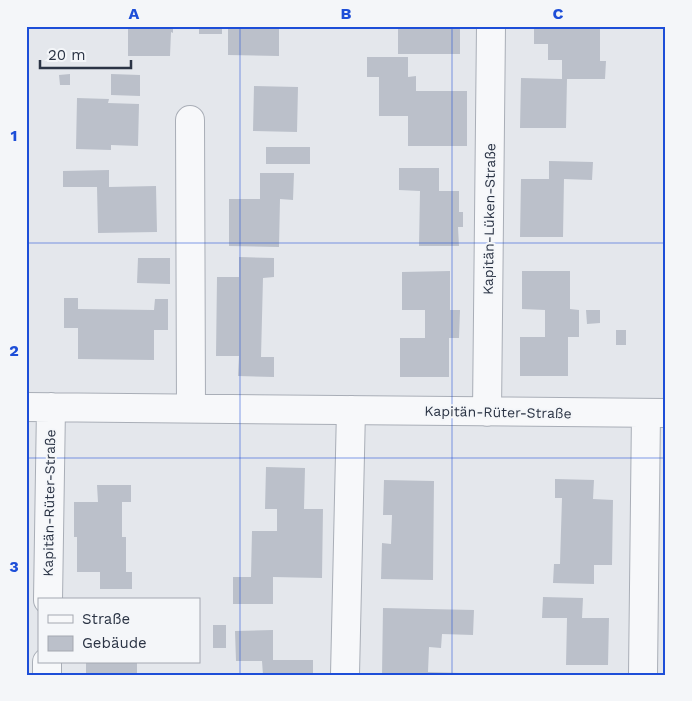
<svg xmlns="http://www.w3.org/2000/svg" width="692" height="701" viewBox="0 0 692 701" font-family="'Work Sans',sans-serif">
<style>
.building{fill:#bbc0ca}
.lines{fill:none;stroke-linecap:round;stroke-linejoin:round}
.minor-casing{stroke:#a9aeb7;stroke-width:30}
.minor{stroke:#f7f8fa;stroke-width:28}
.grid{fill:none;stroke:#1d4ed8;stroke-width:1;stroke-opacity:0.55}
.labels{text-anchor:middle;stroke-width:4;stroke-linejoin:round;paint-order:stroke}
.street-label{font-size:14px;fill:#2b3445;stroke:#f4f6f9}
.neatline{fill:none;stroke:#1d4ed8;stroke-width:2}
.grid-label{font-size:16px;text-anchor:middle;font-weight:bold;fill:#1d4ed8}
</style>
<rect width="100%" height="100%" fill="#e4e7ec"/>
<path class="building" d="M 128,26 L 173,26 L 173,33 L 171,32 L 170,56 L 128,56 Z
M 199,26 L 222,26 L 222,34 L 199,34 Z
M 228,26 L 279,26 L 279,56 L 228,55 Z
M 398,26 L 460,26 L 460,54 L 398,54 Z
M 534,26 L 580,26 L 580,29 L 600,29 L 600,61 L 606,61 L 605,79 L 567,79 L 566,128 L 520,128 L 521,78 L 562,79 L 562,60 L 548,60 L 548,44 L 534,44 Z
M 367,57 L 408,57 L 408,77 L 416,76 L 416,91 L 467,91 L 467,146 L 408,146 L 408,116 L 379,116 L 379,77 L 367,77 Z
M 70,74 L 70,85 L 60,85 L 59,75 Z
M 111,74 L 140,75 L 140,96 L 111,95 Z
M 254,86 L 298,87 L 297,132 L 253,131 Z
M 77,98 L 109,99 L 108,103 L 139,104 L 138,146 L 111,145 L 111,150 L 76,149 Z
M 266,147 L 310,147 L 310,164 L 266,164 Z
M 549,161 L 593,162 L 592,180 L 564,179 L 563,237 L 520,237 L 521,179 L 549,179 Z
M 399,168 L 439,168 L 439,191 L 459,191 L 459,212 L 463,212 L 463,227 L 458,227 L 459,246 L 419,246 L 420,191 L 399,190 Z
M 109,170 L 109,187 L 156,186 L 157,232 L 98,233 L 97,187 L 63,187 L 63,171 Z
M 260,173 L 294,173 L 293,200 L 280,199 L 279,247 L 229,246 L 229,199 L 260,199 Z
M 239,257 L 274,258 L 274,277 L 263,278 L 261,357 L 274,357 L 274,377 L 238,376 L 239,356 L 216,356 L 217,277 L 239,277 Z
M 138,258 L 170,258 L 170,284 L 137,283 Z
M 450,271 L 450,310 L 460,310 L 459,338 L 449,338 L 449,377 L 400,377 L 400,338 L 425,338 L 425,310 L 402,310 L 402,272 Z
M 522,271 L 570,271 L 570,309 L 579,310 L 579,337 L 568,337 L 568,376 L 520,376 L 520,337 L 545,337 L 545,310 L 522,309 Z
M 64,298 L 78,298 L 78,309 L 154,310 L 155,299 L 168,299 L 168,330 L 154,330 L 154,360 L 78,359 L 78,328 L 64,328 Z
M 586,310 L 600,310 L 600,323 L 587,324 Z
M 616,330 L 626,330 L 626,345 L 616,345 Z
M 266,467 L 305,468 L 304,509 L 323,509 L 322,578 L 273,577 L 273,604 L 233,604 L 233,577 L 251,577 L 252,531 L 277,531 L 277,509 L 265,509 Z
M 555,479 L 594,480 L 593,499 L 613,500 L 612,565 L 594,565 L 594,584 L 553,583 L 554,564 L 560,564 L 562,498 L 555,498 Z
M 384,480 L 434,481 L 433,580 L 381,579 L 382,543 L 391,544 L 392,515 L 383,515 Z
M 97,485 L 131,485 L 131,502 L 122,502 L 122,537 L 126,537 L 126,572 L 132,572 L 132,589 L 100,589 L 100,572 L 77,572 L 77,537 L 74,537 L 74,502 L 98,502 Z
M 543,597 L 583,598 L 582,618 L 609,618 L 608,665 L 566,665 L 567,618 L 542,618 Z
M 383,608 L 474,610 L 473,635 L 442,634 L 441,648 L 429,647 L 428,672 L 461,673 L 461,675 L 382,675 Z
M 213,625 L 226,625 L 226,648 L 213,648 Z
M 273,630 L 273,660 L 313,660 L 313,675 L 263,675 L 262,661 L 236,661 L 235,631 Z
M 86,662 L 137,662 L 137,675 L 86,675 Z"/>
<g class="lines">
<g class="minor-casing">
<path id="minor" d="M 190,120 L 191,408
M 26,407 L 666,413
M 487,412 L 491,26
M 48,600 L 51,407
M 47,675 L 47,662
M 345,675 L 351,410
M 643,675 L 646,413"/>
</g>
<use href="#minor" class="minor"/>
</g>
<path class="grid" d="M 240,26 L 240,675M 452,26 L 452,675M 26,243 L 666,243M 26,458 L 666,458"/>
<g class="labels">
<g class="street-label">
<text transform="translate(489 219) rotate(-89)" y="5">Kapitän-Lüken-Straße</text>
<text transform="translate(498 412) rotate(1)" y="5">Kapitän-Rüter-Straße</text>
<text transform="translate(49 503) rotate(-89)" y="5">Kapitän-Rüter-Straße</text>
</g>
</g>
<rect width="692" height="701" fill="none" stroke="#f4f6f9" stroke-width="55"/>
<rect x="38" y="598" width="162" height="65" fill="#f4f6f9" stroke="#a4a8b1"/>
<rect x="48" y="615" width="25" height="8" fill="#f7f8fa" stroke="#a4a8b1"/>
<text x="82" y="624" font-size="15" fill="#2b3445">Straße</text>
<rect x="48" y="636" width="25" height="15" fill="#bbc0ca" stroke="#a4a8b1"/>
<text x="82" y="648" font-size="15" fill="#2b3445">Gebäude</text>
<path d="M40 60v8h91v-8" fill="none" stroke="#2b3445" stroke-width="2.5"/>
<text x="48" y="60" font-size="15" fill="#2b3445" stroke="#f4f6f9" stroke-width="4" paint-order="stroke">20 m</text>
<rect x="28" y="28" width="636" height="646" class="neatline"/>
<g class="grid-label">
<text x="134" y="19">A</text>
<text x="346" y="19">B</text>
<text x="558" y="19">C</text>
<text x="14" y="141">1</text>
<text x="14" y="356">2</text>
<text x="14" y="572">3</text>
</g>
</svg>
